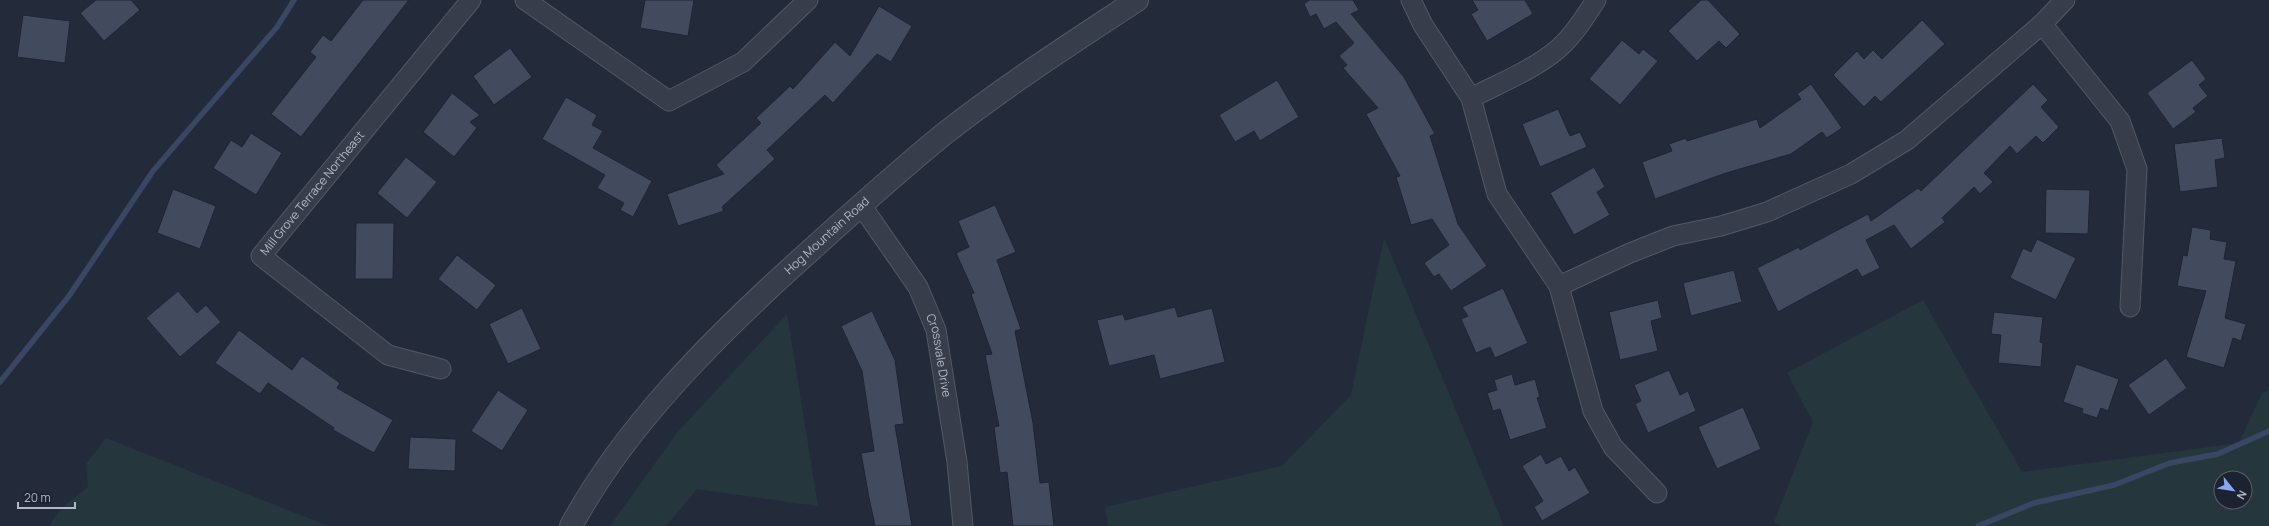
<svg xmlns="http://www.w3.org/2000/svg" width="2269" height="526" viewBox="0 0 2269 526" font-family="Manrope,sans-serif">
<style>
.green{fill:#25373c;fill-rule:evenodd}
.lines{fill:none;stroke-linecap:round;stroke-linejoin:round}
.stream{stroke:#394664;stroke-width:5.5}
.building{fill:#424a5d;stroke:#1e2432}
.minor-casing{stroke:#525866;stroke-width:21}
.tertiary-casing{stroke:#525866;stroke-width:24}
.minor{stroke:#373d4b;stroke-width:19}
.tertiary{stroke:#373d4b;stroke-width:22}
.labels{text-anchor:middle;stroke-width:4;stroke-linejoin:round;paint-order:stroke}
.street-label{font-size:12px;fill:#b2b8c7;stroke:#1c2230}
</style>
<rect width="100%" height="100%" fill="#232b3b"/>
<path class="green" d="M 1384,238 L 1504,526 L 1108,526 L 1105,507 L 1282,466 L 1351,395 Z
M 1923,300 L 2022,472 L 2239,443 L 2262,393 L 2269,390 L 2269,526 L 1780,526 L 1774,522 L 1813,422 L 1787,373 ZM 2221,478 L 2245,478 L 2245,502 L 2221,502 Z
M 787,314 L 818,506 L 697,489 L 666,526 L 610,526 L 676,434 Z
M 106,438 L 328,526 L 50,526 C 57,509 74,498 88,487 L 86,464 Z"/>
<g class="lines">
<path class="stream" d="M 0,382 L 69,296 L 153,171 L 277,27 L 294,0
M 1978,526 L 2034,503 L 2114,485 L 2170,463 L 2218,454 L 2269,431"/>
</g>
<path class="building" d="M 96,0 L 131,0 L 140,10 L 104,41 L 80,13 Z
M 363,0 L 409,0 L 301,137 L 271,114 L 316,57 L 310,52 L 323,35 L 331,41 Z
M 645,0 L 694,0 L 688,36 L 640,28 Z
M 1309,0 L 1353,0 L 1359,10 L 1351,14 L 1404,77 L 1435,134 L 1430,136 L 1458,224 L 1487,266 L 1451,291 L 1439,274 L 1434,277 L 1424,263 L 1449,245 L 1432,219 L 1411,225 L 1396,177 L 1400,176 L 1366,114 L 1378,108 L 1343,68 L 1347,65 L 1339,56 L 1354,43 L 1336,22 L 1324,29 L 1316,14 L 1310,17 L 1304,4 Z
M 1472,0 L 1525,0 L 1533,14 L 1487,41 L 1471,14 L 1478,10 Z
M 1701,0 L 1708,0 L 1740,34 L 1726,48 L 1719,41 L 1697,61 L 1668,31 Z
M 879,6 L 912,26 L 891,62 L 877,54 L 833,103 L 825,95 L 767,150 L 775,159 L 722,207 L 724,211 L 678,226 L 667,194 L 724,174 L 716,165 L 761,123 L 756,118 L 790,86 L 793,89 L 835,42 L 850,56 Z
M 23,15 L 70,21 L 65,63 L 17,57 Z
M 1922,20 L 1945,44 L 1881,102 L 1875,96 L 1864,107 L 1833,75 L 1857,51 L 1864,59 L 1873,50 L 1882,59 Z
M 1622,40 L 1639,54 L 1643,49 L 1658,61 L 1620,105 L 1589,79 Z
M 510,48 L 532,77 L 494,105 L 473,76 Z
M 2192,60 L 2206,79 L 2199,85 L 2208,96 L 2193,108 L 2196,112 L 2173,129 L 2147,93 Z
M 1277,80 L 1299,117 L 1260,141 L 1254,131 L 1235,142 L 1219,115 Z
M 1811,84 L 1842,128 L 1827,138 L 1822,132 L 1791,154 L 1723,174 L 1655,199 L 1642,162 L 1672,151 L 1669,144 L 1686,138 L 1687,141 L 1757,119 L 1760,128 L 1801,99 L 1797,94 Z
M 2033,84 L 2048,100 L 2041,107 L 2059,127 L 2043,143 L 2036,136 L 2017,154 L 2010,146 L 1984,173 L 1993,182 L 1980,194 L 1974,187 L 1942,218 L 1945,222 L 1911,249 L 1894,225 L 1866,240 L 1880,268 L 1862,277 L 1857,269 L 1778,312 L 1757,268 L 1799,247 L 1800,250 L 1868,214 L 1871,221 L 1918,188 L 1921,191 Z
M 452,93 L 480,115 L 470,122 L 477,128 L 454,157 L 423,132 Z
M 566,97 L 597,115 L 592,125 L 603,131 L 593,148 L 652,181 L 633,217 L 620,210 L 624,203 L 597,188 L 605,175 L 542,139 Z
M 1558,109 L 1570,136 L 1580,132 L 1587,147 L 1540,167 L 1522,124 Z
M 251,133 L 282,153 L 256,195 L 213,168 L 231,140 L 242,147 Z
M 2222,138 L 2225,158 L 2215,160 L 2218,187 L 2180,192 L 2174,144 Z
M 406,157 L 437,182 L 407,218 L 377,193 Z
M 1594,167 L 1605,187 L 1597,192 L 1610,215 L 1574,235 L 1550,193 Z
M 173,189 L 216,206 L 200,249 L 157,233 Z
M 2046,189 L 2090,190 L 2088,234 L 2045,233 Z
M 995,205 L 1016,252 L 997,260 L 1021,329 L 1015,331 L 1033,423 L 1040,483 L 1049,482 L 1054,526 L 1013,526 L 1007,472 L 1000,473 L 994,427 L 999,426 L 985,355 L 992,354 L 971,294 L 974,293 L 956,253 L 969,247 L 958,221 Z
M 356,223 L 394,223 L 393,279 L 355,279 Z
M 2192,227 L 2211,230 L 2210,239 L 2227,242 L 2224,259 L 2236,261 L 2225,318 L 2246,324 L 2241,341 L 2233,338 L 2224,368 L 2186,357 L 2206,291 L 2177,286 L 2183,255 L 2187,256 Z
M 2037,239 L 2076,258 L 2056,300 L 2010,278 L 2023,248 L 2031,252 Z
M 457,255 L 496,285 L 477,310 L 438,279 Z
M 1734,270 L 1742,302 L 1691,316 L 1683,283 Z
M 1503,288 L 1528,343 L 1495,358 L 1490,347 L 1476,353 L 1461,319 L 1468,316 L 1462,307 Z
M 178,291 L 197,313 L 206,305 L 221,322 L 180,357 L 146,318 Z
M 1658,300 L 1662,318 L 1651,321 L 1658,351 L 1620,360 L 1609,312 Z
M 1175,307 L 1178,317 L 1212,308 L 1225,362 L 1160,379 L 1154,355 L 1109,366 L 1097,320 L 1123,314 L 1125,320 Z
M 522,308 L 541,349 L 508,364 L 489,324 Z
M 872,311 L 895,360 L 904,424 L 895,425 L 912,526 L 875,526 L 869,498 L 861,453 L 874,451 L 862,371 L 841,326 Z
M 1994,312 L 2043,317 L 2040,342 L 2043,343 L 2041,367 L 1998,363 L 2001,335 L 1991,334 Z
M 239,330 L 292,370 L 302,356 L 340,383 L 337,388 L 393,420 L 374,453 L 333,430 L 334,428 L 268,383 L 260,394 L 215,363 Z
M 2166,358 L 2187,388 L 2149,415 L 2128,385 Z
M 2076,364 L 2119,379 L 2108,411 L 2101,408 L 2097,418 L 2082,413 L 2083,409 L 2063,402 Z
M 1669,370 L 1680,395 L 1688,391 L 1696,411 L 1648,433 L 1635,404 L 1641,401 L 1634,385 Z
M 1512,374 L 1515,385 L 1535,379 L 1540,397 L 1537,398 L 1547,428 L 1510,440 L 1500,409 L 1493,411 L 1487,393 L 1497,390 L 1494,380 Z
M 498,390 L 528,410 L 502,451 L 471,431 Z
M 1743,407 L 1761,449 L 1717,469 L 1698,427 Z
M 410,437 L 456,439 L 455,471 L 408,469 Z
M 1541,454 L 1546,464 L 1561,456 L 1569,471 L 1575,467 L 1590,493 L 1542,521 L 1534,507 L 1543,501 L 1522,466 Z"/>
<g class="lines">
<g class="minor-casing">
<g id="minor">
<path d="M 525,0 L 669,101 L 743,62 L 808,0"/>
<path d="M 1411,0 L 1423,25 L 1471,98 L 1497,194 L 1559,286 L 1593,411 L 1613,447 L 1657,493"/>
<path d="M 2042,24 L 2065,0"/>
<path d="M 1471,98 C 1500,83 1533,70 1558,49 C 1573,36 1585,17 1596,0"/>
<path id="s1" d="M 861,205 L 918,287 L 936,330 L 957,462 L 963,526"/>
<path d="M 1559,286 L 1630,253 L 1673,236 L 1721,226 L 1767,212 L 1851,174 L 1907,140 L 2042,24 L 2120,121 L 2137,169 L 2130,307"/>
<path id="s2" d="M 441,369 L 388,355 L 261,256 L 471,0"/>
</g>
</g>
<g class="tertiary-casing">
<g id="tertiary">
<path id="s3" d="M 571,526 C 624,428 709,343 791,268 C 841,223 891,177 944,134 C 1005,86 1072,43 1137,0"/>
</g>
</g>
<use href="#minor" class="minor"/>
<use href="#tertiary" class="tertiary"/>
</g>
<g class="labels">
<g class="street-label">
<text dy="4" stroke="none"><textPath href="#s2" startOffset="297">Mill Grove Terrace Northeast</textPath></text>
<text dy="4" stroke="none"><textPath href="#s3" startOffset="389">Hog Mountain Road</textPath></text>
<text dy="4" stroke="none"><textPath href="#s1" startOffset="172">Crossvale Drive</textPath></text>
</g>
</g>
<g transform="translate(2233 490) rotate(120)"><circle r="19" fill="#1c2230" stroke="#585e6c"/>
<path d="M0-3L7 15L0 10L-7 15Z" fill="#89a7f5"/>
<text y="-6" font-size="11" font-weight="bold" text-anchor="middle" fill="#b2b8c7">N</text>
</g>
<path d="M18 502v6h57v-6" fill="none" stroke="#b2b8c7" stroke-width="2"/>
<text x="24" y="502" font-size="12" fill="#b2b8c7" stroke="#1c2230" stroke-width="3" paint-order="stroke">20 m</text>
</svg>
